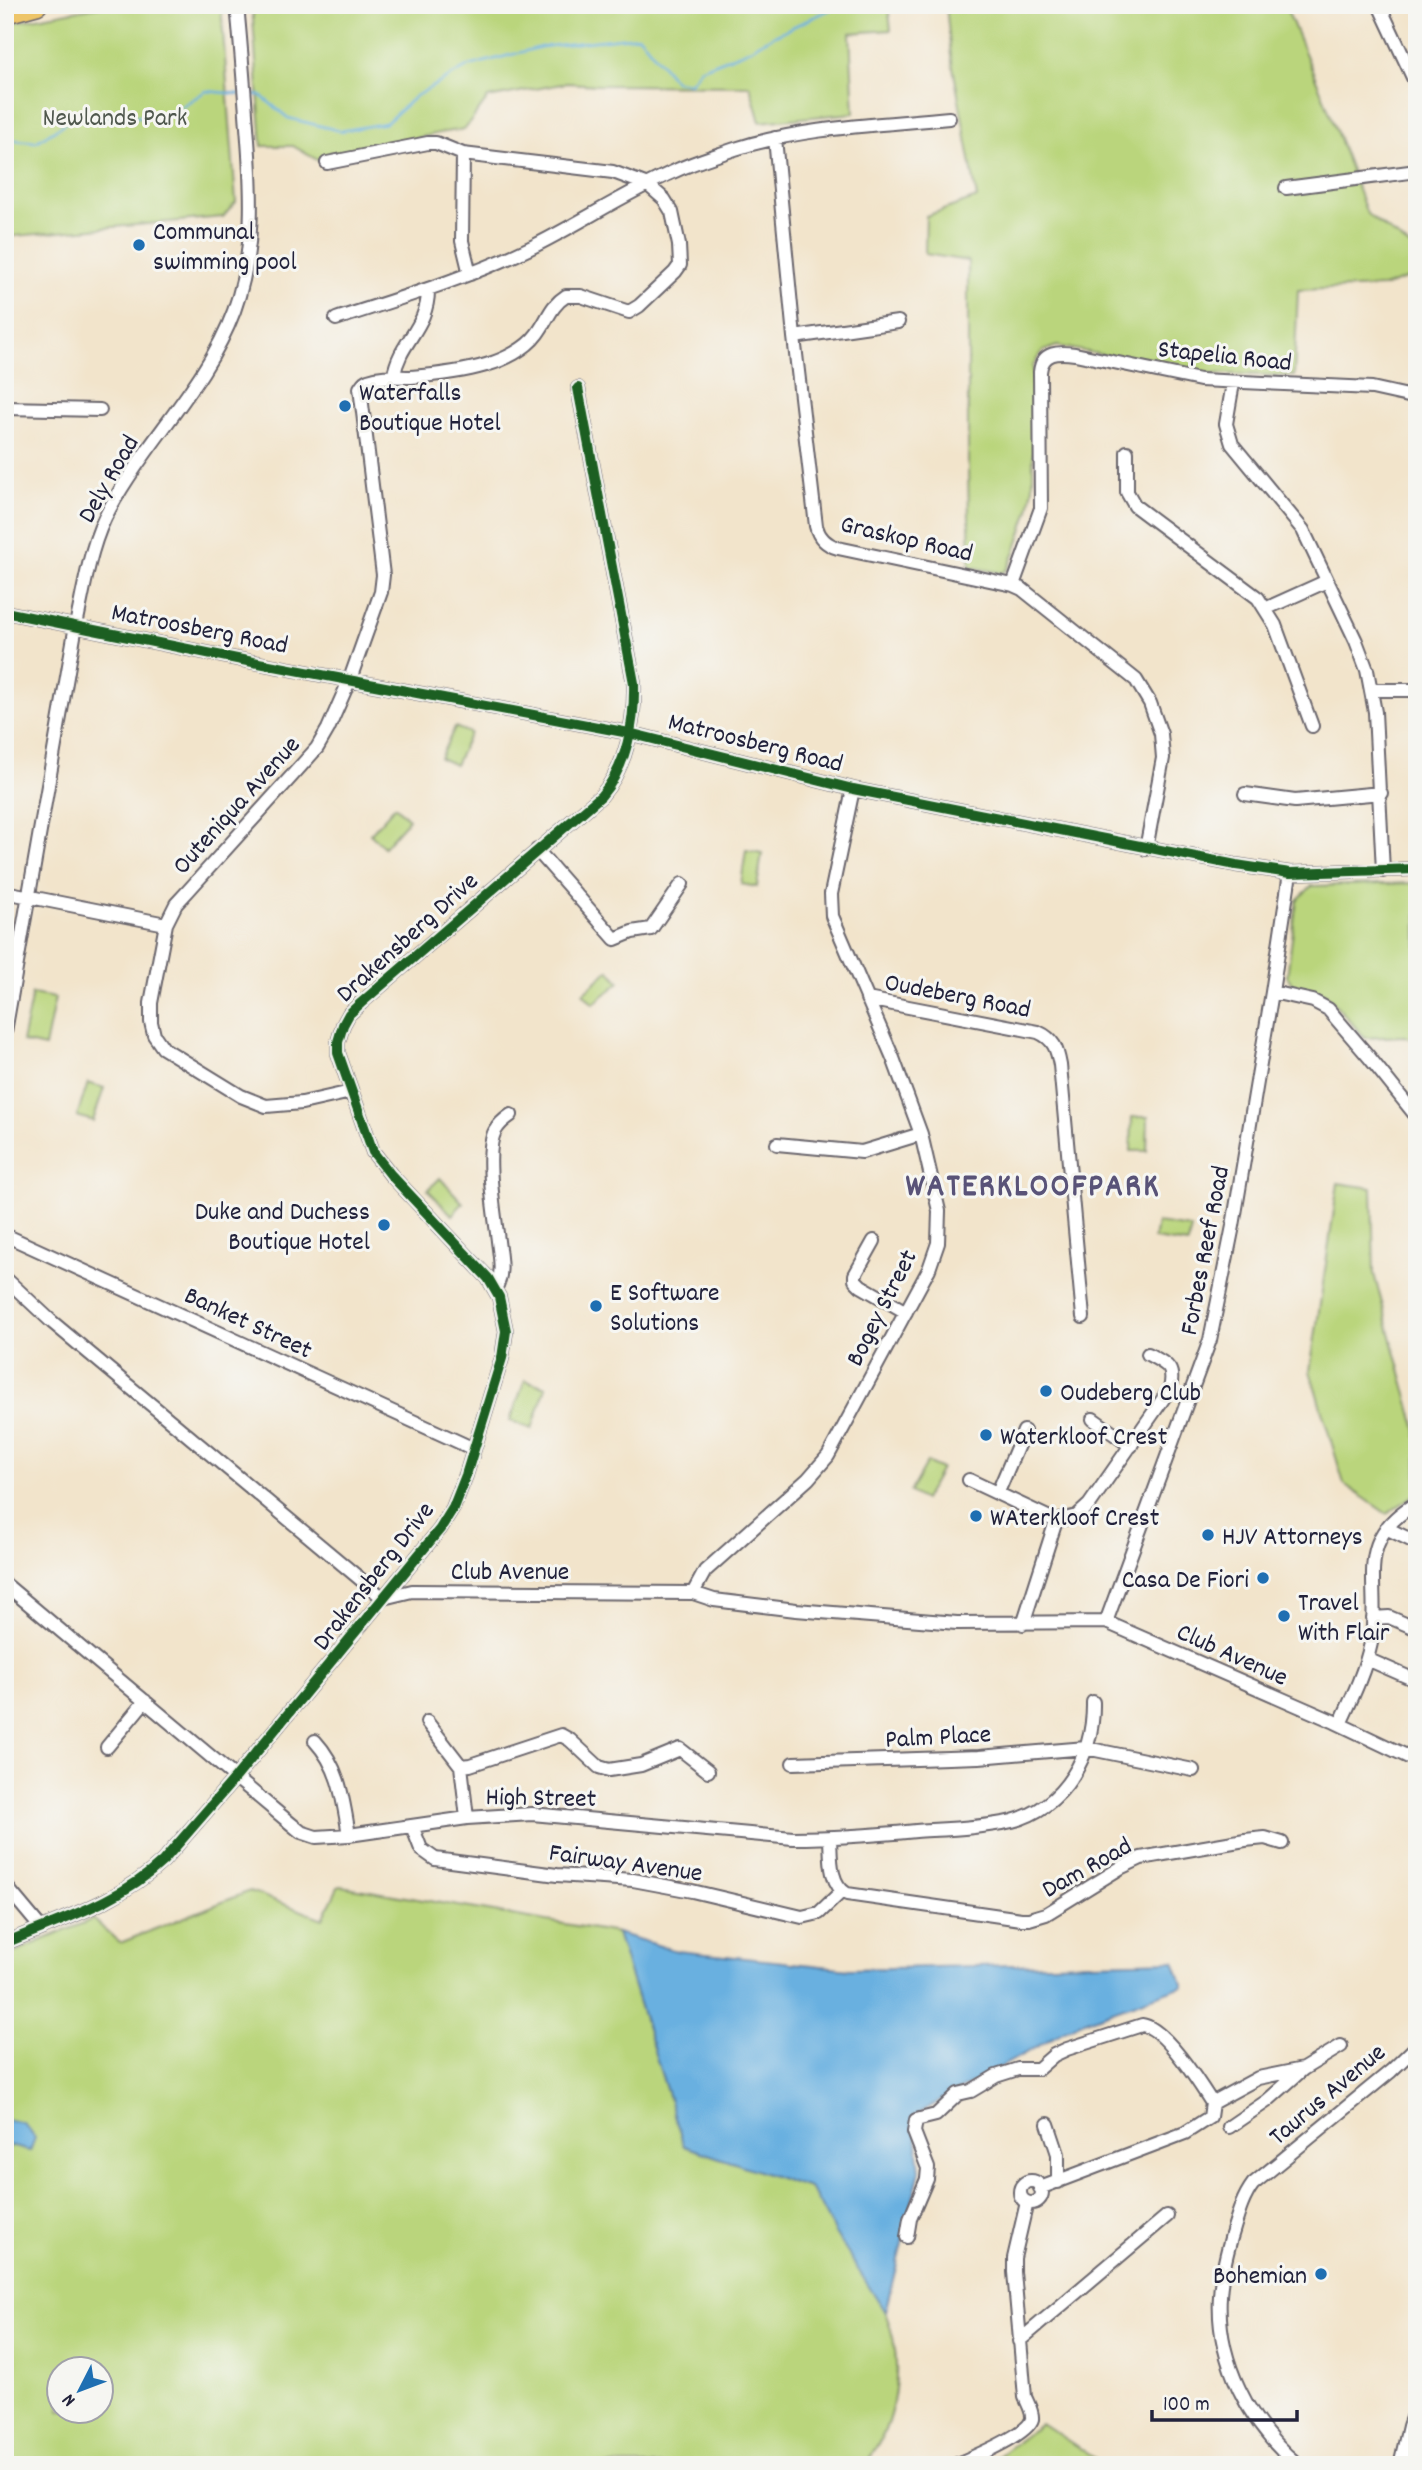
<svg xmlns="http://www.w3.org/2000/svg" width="1422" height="2470" viewBox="0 0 1422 2470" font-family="Dekko,sans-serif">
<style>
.green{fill:#bad57b;stroke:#6e7c5b;stroke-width:2;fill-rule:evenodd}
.water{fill:#69b0e0;stroke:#46698e;stroke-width:2}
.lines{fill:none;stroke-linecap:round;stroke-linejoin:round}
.stream{stroke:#69b0e0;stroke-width:2.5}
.minor-casing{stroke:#6b666d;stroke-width:16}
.highway-casing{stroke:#6b666d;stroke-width:21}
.minor{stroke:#fff;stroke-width:12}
.highway{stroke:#eec569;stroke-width:18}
.cycleway-casing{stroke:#f6f6f2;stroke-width:15}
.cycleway{stroke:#1b5e20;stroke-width:10}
.poi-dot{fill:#1f6fb2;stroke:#f6f6f2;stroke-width:2.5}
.labels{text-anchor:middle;stroke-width:6;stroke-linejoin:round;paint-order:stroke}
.park-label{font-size:26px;fill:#50584e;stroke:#f6f6f2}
.poi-label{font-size:26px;fill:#22223b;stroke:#f6f6f2;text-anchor:start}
.street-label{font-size:26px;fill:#22223b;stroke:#f6f6f2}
.district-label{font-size:33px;font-weight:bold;letter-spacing:2px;fill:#595378;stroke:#f6f6f2}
</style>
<rect width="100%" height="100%" fill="#f6f6f2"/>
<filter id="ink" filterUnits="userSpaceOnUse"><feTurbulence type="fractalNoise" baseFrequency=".0143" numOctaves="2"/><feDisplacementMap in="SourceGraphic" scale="14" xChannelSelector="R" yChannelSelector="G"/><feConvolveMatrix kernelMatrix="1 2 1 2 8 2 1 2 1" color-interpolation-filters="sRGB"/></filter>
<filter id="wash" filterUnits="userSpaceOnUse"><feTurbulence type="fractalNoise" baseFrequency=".00686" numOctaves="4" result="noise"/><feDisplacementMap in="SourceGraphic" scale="28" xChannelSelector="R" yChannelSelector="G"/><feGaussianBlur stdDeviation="1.57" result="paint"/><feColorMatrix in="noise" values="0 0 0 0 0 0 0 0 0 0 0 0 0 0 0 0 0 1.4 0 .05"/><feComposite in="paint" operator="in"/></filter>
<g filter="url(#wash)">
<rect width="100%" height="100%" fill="#f2e4cb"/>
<path class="green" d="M 106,5 L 221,5 L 236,202 L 223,217 L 5,237 L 5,24 Z
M 252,5 L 888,5 L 891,30 L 850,33 L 854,113 L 760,122 L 750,86 L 598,85 L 567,83 L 488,98 L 465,129 L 439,133 L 319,161 L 293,146 L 262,146 Z
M 946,5 L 1285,5 L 1326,103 L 1367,214 L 1417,252 L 1417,275 L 1383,287 L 1298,290 L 1294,376 L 1197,373 L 1057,346 L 1043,351 L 1033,365 L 1033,487 L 1029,510 L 1015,552 L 1007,569 L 1002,573 L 970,567 L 968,470 L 968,261 L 925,254 L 926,216 L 977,198 L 951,56 Z
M 455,727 L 470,733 L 455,765 L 440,758 Z
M 395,806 L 409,819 L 384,847 L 370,834 Z
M 746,850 L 762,853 L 757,887 L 741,884 Z
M 1417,883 L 1417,1041 L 1404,1036 L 1365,1038 L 1326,994 L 1296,990 L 1287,976 L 1297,900 L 1312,886 Z
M 609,970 L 620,982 L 593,1004 L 583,993 Z
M 32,994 L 55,998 L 45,1047 L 22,1042 Z
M 88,1083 L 104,1088 L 93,1121 L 77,1116 Z
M 1132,1117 L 1148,1117 L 1147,1151 L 1131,1151 Z
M 440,1178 L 463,1203 L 452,1215 L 428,1190 Z
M 1338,1183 L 1372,1188 L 1374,1274 L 1417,1431 L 1417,1493 L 1387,1514 L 1344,1484 L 1310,1371 Z
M 1157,1223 L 1191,1228 L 1188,1244 L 1154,1239 Z
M 525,1380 L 546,1387 L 532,1429 L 510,1421 Z
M 927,1462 L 941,1469 L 924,1500 L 910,1492 Z
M 341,1886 L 617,1933 L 684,2146 L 809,2188 C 823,2203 831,2225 842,2243 C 855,2264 876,2291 885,2312 C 905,2360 898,2425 864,2465 L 5,2465 L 5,1956 L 93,1919 L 120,1943 L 250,1891 L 323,1919 L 338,1887 ZM 60,2368 L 102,2368 L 102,2410 L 60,2410 Z
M 1041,2423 L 1105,2465 L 987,2465 Z"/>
<path class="water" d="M 617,1933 L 677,1951 L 850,1969 L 1174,1961 L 1183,1986 L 1079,2023 L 914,2116 L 920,2171 L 885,2312 L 835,2233 L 815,2195 L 809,2188 L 684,2146 Z
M 5,2119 L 23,2123 L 35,2138 L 30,2151 L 5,2145 Z"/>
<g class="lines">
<path class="stream" d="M 250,95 L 260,95 L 288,118 L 341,131 L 386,123 L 416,96 L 469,66 L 541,47 L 639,36 L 675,81 L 690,83 L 700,69 L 744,52 L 775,35 L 840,5
M 5,139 L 36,142 L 70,120 L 168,115 L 206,91 L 240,94"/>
</g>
</g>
<g filter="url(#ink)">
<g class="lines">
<g class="minor-casing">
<path id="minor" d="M 1379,5 L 1417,86
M 775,138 L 794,337 L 816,526 C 819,538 827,545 838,548 L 1013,585 L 1022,589 L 1136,680 L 1150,703 L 1161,734 L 1163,758 L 1146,849
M 463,154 L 462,241 L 470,274
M 327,163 L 428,143 L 436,143 L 463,154 L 613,172 L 648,185 L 664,199 L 672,212 L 679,245 L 680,265 L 675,272 L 639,306 L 629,312 L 581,296 L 566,296 C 550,306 548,320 537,334 C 526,349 504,360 486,365 C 462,372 436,375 411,377 C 396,377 382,375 368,380 C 363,382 363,384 360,388 L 383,575 L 381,592 L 350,679 L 328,729 L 317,748 L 188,891 L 176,904 L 166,924 L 151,1003 L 151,1022 L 154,1035 L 163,1048 L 241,1096 L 266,1106 L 302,1103 L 351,1092
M 1286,188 L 1417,171
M 336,319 C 401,298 468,278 530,248 C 579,224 625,193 675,171 C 694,162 715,156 735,149 C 803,127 878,125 949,118
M 794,337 L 898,322
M 394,375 C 399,342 429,327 428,289
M 1233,383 L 1226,424 L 1232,444 L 1303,530 L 1356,641 L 1367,670 L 1375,712 L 1383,871
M 5,408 L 100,410
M 1127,452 L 1127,492 L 1135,506 L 1258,598 L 1275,625 L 1312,726
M 1013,585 L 1041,508 L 1040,372 C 1042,351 1059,352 1075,354 L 1200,380 L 1372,388 L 1417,398
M 1265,609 L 1327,581
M 5,612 L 237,659 L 629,733 L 853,789 L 1236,865 L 1290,873 L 1417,869
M 1373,690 L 1417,690
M 1245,794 L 1295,801 L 1381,793
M 537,850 L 615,939 L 632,932 L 651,929 L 682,884
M 5,892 L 166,924
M 1272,992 L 1313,1001 L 1328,1009 L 1369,1057 L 1417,1117
M 867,999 L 1038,1032 C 1054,1039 1057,1049 1060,1065 L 1083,1317
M 5,1032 L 76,625 C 85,585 90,543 110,508 C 147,440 207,384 234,311 C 256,250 252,189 247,127 C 244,86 241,46 237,5
M 777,1144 L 862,1152 L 921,1134
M 5,1235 L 474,1449
M 874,1241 L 855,1275 L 855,1280 L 861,1286 L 906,1312
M 5,1278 L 52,1322 L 383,1598
M 495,1289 C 504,1274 500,1258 498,1241 C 495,1216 484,1151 495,1131 C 499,1124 505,1119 511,1115
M 1093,1419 L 1131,1446
M 969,1480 L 1056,1521 L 1077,1516 L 1089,1505 L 1170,1389 C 1175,1366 1167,1365 1148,1354
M 998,1492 L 1024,1431
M 1386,1528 L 1417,1543
M 5,1584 L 290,1823 L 301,1832 L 316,1837 L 349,1835 L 467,1818 L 532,1814 L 793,1838 C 834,1838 875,1835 916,1831 C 947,1829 981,1828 1012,1821 C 1065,1807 1094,1754 1093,1702
M 693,1593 L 705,1571 L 808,1479 L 828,1456 L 929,1269 L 938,1243 L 939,1211 L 921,1134 L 893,1058 L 832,916 L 831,894 L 853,789
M 383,1598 L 412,1591 L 693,1593 L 714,1600 L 796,1610 L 957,1623 L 1106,1622 L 1335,1722 L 1417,1761
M 1373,1618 L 1389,1617 L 1417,1629
M 1106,1622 L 1210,1340 L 1233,1226 L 1272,992 L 1290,873
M 1023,1624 L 1056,1521
M 1367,1659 L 1417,1681
M 427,1722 L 461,1766 L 470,1765 L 561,1735 L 570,1740 L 599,1767 L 609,1770 L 641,1765 L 680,1749 L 708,1771
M 1340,1724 C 1352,1698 1365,1671 1371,1643 C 1382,1584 1351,1540 1417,1503
M 315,1741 C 340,1768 343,1800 349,1835
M 107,1747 L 145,1701
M 793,1763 L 979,1757 L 1086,1748 L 1193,1770
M 461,1766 L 467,1818
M 412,1826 L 421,1849 L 435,1859 L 557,1875 L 633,1880 L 692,1891 L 802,1917 L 819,1913 L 842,1891
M 830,1838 C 831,1857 829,1884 847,1894 L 1021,1919 L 1029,1919 L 1046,1914 L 1122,1867 L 1141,1858 L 1245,1840 L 1265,1838 L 1282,1843
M 5,1885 L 41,1928
M 5,1943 C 59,1920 120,1902 163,1861 L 236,1777 L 440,1529 L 453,1508 L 466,1475 L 502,1358 L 506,1331 L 499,1297 L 488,1278 L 391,1175 L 373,1152 L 338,1053 L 338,1042 L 343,1025 L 349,1014 L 361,1003 L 601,796 C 627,766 635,722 634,683 L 578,388
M 1212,2103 L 1258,2078 L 1303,2069 L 1341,2046
M 1048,2124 L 1058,2154 L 1058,2182
M 1229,2127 L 1267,2101 L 1303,2069
M1020 2192a11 11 0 1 1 22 0a11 11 0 1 1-22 0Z
M 907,2237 L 910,2219 L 927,2179 L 928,2168 L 914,2132 L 916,2120 L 936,2115 L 958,2094 L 971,2091 L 996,2076 L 1018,2069 L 1038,2069 L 1054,2055 L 1067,2049 L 1142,2025 C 1164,2027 1200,2084 1212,2103 L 1210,2117 L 1185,2133 L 1040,2188
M 1019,2341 L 1167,2216
M 955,2465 C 971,2458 1028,2435 1032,2419 C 1033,2412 1028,2404 1025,2397 L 1014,2272 L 1014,2258 L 1027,2202
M 1298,2465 C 1249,2425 1216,2359 1220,2296 C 1221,2277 1226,2256 1231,2238 C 1237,2219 1241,2200 1253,2184 L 1391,2071 L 1417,2046
M 1400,2465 L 1409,2426 L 1417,2404"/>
</g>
<g class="highway-casing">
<path id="highway" d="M 5,14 L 38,5"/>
</g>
<use href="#minor" class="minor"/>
<use href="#highway" class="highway"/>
<g class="cycleway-casing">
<path id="cycleway" d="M 5,612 L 237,659 L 629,733 L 853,789 L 1236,865 L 1290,873 L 1417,869
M 5,1943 C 59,1920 120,1902 163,1861 L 236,1777 L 440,1529 L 453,1508 L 466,1475 L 502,1358 L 506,1331 L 499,1297 L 488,1278 L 391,1175 L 373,1152 L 338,1053 L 338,1042 L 343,1025 L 349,1014 L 361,1003 L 601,796 C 627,766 635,722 634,683 L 578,388"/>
</g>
<use href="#cycleway" class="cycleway"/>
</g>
</g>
<g class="poi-dot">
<circle cx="139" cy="245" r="7"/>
<circle cx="345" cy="406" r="7"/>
<circle cx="384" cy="1225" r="7"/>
<circle cx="596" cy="1306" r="7"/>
<circle cx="1046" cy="1391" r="7"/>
<circle cx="986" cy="1435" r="7"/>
<circle cx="976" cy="1516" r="7"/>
<circle cx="1208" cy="1535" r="7"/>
<circle cx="1263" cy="1578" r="7"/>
<circle cx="1284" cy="1616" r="7"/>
<circle cx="1321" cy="2274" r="7"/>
</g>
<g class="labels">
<g class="park-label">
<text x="115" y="125">Newlands Park</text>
</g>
<g class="poi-label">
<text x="153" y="239">Communal<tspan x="153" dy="30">swimming pool</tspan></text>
<text x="359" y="400">Waterfalls<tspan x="359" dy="30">Boutique Hotel</tspan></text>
<text x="370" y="1219" text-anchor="end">Duke and Duchess<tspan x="370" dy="30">Boutique Hotel</tspan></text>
<text x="610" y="1300">E Software<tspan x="610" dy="30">Solutions</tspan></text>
<text x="1060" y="1400">Oudeberg Club</text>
<text x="1000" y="1444">Waterkloof Crest</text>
<text x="990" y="1525">WAterkloof Crest</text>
<text x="1222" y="1544">HJV Attorneys</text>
<text x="1249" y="1587" text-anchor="end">Casa De Fiori</text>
<text x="1298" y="1610">Travel<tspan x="1298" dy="30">With Flair</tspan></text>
<text x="1307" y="2283" text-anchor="end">Bohemian</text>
</g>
<g class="street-label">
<text transform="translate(1225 354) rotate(6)" y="9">Stapelia Road</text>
<text transform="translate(107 478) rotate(-60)" y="9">Dely Road</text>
<text transform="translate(907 537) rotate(13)" y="9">Graskop Road</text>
<text transform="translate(200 627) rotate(11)" y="9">Matroosberg Road</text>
<text transform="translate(756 741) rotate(14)" y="9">Matroosberg Road</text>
<text transform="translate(235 804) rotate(-48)" y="9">Outeniqua Avenue</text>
<text transform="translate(406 936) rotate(-42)" y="9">Drakensberg Drive</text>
<text transform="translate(958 994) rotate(11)" y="9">Oudeberg Road</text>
<text transform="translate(1203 1250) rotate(-79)" y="9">Forbes Reef Road</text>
<text transform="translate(880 1307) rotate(-63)" y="9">Bogey Street</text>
<text transform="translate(249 1321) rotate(25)" y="9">Banket Street</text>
<text x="510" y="1579">Club Avenue</text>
<text transform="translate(372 1575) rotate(-52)" y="9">Drakensberg Drive</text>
<text transform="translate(1233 1653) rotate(24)" y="9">Club Avenue</text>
<text transform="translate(938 1735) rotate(-3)" y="9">Palm Place</text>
<text transform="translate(541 1796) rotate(1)" y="9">High Street</text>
<text transform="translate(626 1861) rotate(8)" y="9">Fairway Avenue</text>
<text transform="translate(1086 1866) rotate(-29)" y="9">Dam Road</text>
<text transform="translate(1326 2093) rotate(-40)" y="9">Taurus Avenue</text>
</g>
<g class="district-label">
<text x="1033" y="1195">WATERKLOOFPARK</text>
</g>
</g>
<rect width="1422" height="2470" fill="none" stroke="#f6f6f2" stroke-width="28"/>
<g transform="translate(80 2390) rotate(228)"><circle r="33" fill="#f6f6f2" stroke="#a1a1a9" stroke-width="2"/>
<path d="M0-5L12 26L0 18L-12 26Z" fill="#1f6fb2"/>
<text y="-10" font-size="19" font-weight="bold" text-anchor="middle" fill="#22223b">N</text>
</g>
<path d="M1152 2410v10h145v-10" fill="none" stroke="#22223b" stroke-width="3.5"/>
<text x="1163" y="2410" font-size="21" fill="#22223b" stroke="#f6f6f2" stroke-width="5" paint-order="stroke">100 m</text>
</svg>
